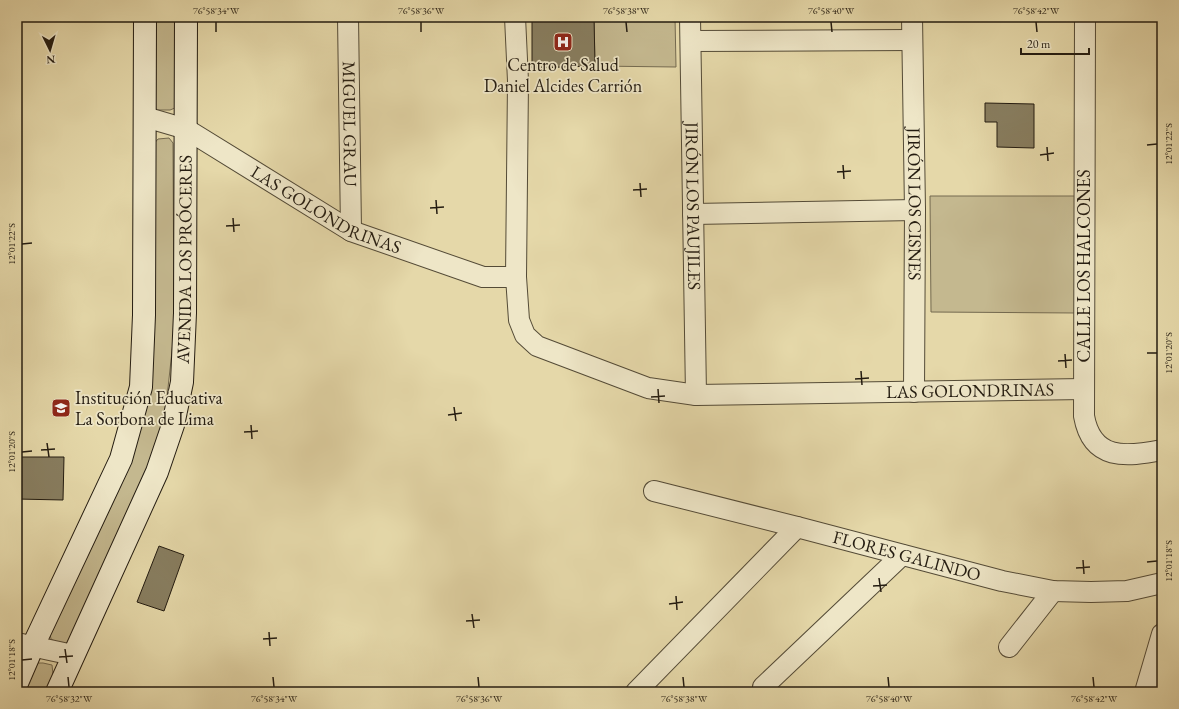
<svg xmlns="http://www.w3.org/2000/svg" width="1179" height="709" viewBox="0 0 1179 709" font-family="'EB Garamond',serif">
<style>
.green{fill:#c4b88f;stroke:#746a50}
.building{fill:#887e60;stroke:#241c11}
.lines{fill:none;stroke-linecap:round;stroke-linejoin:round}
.street-casing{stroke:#544b37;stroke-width:22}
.secondary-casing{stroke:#241c11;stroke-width:24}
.street{stroke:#eee6c7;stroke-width:20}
.secondary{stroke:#eee6c7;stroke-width:22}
.ticks{fill:none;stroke:#241c11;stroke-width:1.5}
.labels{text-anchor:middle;stroke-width:3.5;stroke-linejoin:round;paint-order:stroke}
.poi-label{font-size:18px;fill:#241c11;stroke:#eee6c7}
.street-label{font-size:18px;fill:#241c11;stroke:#eee6c7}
.neatline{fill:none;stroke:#241c11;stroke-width:1.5}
.ticks-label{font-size:10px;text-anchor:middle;fill:#241c11}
</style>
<rect width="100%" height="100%" fill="#e5d8a9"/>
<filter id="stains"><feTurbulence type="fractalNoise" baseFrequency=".005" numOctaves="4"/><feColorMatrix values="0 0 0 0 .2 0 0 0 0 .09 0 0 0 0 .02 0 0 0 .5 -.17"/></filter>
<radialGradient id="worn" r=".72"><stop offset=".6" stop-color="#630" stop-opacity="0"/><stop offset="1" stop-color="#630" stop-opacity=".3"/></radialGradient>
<path class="green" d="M 153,17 L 176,17 L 175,108 L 170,110 L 156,110 L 154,102 Z
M 594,17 L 675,17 L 676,67 L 595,66 Z
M 169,138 L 173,143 L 174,333 L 165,415 L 153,457 L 68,644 L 60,644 L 51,639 L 49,629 L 126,465 L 152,146 L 158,139 Z
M 930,196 L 1076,196 L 1076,313 L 931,312 Z
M 34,663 L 43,663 L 52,665 L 53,674 L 46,692 L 23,692 Z"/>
<path class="building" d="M 532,17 L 594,17 L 595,66 L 532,68 Z
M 985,103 L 1034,104 L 1034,148 L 997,147 L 997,122 L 985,122 Z
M 17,457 L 64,457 L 63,500 L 17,499 Z
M 159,546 L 184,555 L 164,611 L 137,602 Z"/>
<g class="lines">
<g class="street-casing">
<g id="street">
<path id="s1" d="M 348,17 L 351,231"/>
<path id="s2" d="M 515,17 L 518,81 L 516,277 L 519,320 L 525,335 L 537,346 L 648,388 L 696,395 L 1084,389"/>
<path id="s3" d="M 690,17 L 696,395"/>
<path id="s4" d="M 912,17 L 915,210 L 914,392"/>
<path d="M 1085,17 L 1084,416 C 1092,461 1126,457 1162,450"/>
<path d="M 691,41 L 912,40"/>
<path id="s5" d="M 145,117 L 186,129 L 351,231 L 483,277 L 516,277"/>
<path d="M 693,214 L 915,210"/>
<path id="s6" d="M 654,491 L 797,527 L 1002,581 L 1053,591 L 1091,592 L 1127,591 L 1162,583"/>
<path d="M 17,643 L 73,655"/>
<path d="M 1009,647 L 1053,591"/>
<path d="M 763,687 L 902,555"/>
<path d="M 636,692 L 797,527"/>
<path d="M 1145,692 L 1162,634"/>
</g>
</g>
<g class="secondary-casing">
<g id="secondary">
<path d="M 17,683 L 33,646 L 121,459 L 141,387 L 144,315 L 145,17"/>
<path id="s7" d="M 57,692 L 157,472 L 173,425 L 182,382 L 185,313 L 186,17"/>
</g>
</g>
<use href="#street" class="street"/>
<use href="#secondary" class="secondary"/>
</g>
<path class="ticks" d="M 216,22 L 216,32M 421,22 L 421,32M 626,22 L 627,32M 831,22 L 832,32M 1036,22 L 1037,32M 1147,145 L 1157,144M 1047,147 L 1048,161M 1040,155 L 1054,153M 843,165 L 844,179M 837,172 L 851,171M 640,183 L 641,197M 633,190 L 647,189M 436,200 L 437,214M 430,208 L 444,207M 233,218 L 234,232M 226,226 L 240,225M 22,244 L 32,243M 1147,353 L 1157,353M 1065,354 L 1066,368M 1058,361 L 1072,360M 861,371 L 862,385M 855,379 L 869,378M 658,389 L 659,403M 651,397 L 665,396M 454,407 L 456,421M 448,415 L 462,413M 251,425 L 252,439M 244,432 L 258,431M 47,443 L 49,457M 41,450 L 55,449M 22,452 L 32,451M 1083,560 L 1084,574M 1147,562 L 1157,561M 1076,568 L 1090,567M 879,578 L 881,592M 873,586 L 887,585M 676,596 L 677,610M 669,604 L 683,602M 472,614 L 474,628M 466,621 L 480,620M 269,632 L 270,646M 263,639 L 277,638M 65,649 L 67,663M 59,657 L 73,656M 22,660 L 32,659M 68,677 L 69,687M 273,677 L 274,687M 478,677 L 479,687M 683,677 L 684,687M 888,677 L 889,687M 1093,677 L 1094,687"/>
<defs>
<g id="hospital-square" transform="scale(1)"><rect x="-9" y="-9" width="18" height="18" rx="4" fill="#8f2418" stroke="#eee6c7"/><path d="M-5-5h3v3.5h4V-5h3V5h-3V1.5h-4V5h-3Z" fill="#fff"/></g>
<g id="school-square" transform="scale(1)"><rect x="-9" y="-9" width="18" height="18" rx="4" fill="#8f2418" stroke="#eee6c7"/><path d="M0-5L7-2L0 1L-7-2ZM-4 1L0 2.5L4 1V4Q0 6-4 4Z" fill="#fff"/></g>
</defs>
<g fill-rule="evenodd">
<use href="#hospital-square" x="563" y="42"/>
<use href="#school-square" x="61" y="408"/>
</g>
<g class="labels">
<g class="poi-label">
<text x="563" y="71">Centro de Salud<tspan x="563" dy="21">Daniel Alcides Carrión</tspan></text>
<text x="75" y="404" text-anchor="start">Institución Educativa<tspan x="75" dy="21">La Sorbona de Lima</tspan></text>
</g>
<g class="street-label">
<text dy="6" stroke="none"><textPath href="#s1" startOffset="107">MIGUEL GRAU</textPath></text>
<text dy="6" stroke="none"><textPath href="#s4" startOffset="187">JIRÓN LOS CISNES</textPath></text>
<text dy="6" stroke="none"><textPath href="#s3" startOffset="189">JIRÓN LOS PAUJILES</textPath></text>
<text dy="6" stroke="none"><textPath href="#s5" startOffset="205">LAS GOLONDRINAS</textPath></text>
<text dy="6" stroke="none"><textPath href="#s7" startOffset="458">AVENIDA LOS PRÓCERES</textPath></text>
<text transform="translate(1084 266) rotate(-90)" y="6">CALLE LOS HALCONES</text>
<text dy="6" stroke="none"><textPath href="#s2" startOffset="777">LAS GOLONDRINAS</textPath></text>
<text dy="6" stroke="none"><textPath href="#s6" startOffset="261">FLORES GALINDO</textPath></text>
</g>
</g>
<rect width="1179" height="709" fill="none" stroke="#e5d8a9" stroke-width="44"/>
<g transform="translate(50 50) rotate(175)" stroke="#eee6c7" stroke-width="3" paint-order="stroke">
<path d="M0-3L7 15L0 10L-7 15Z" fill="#241c11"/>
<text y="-6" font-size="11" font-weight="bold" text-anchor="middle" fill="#241c11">N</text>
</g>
<path d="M1021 48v6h68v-6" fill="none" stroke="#241c11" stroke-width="2"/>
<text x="1027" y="48" font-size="12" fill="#241c11" stroke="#eee6c7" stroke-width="3" paint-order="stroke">20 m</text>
<rect x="22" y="22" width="1135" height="665" class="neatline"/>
<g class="ticks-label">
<text x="216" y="14">76°58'34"W</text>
<text x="421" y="14">76°58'36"W</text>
<text x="626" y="14">76°58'38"W</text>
<text x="831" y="14">76°58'40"W</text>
<text x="1036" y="14">76°58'42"W</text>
<text transform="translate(1168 144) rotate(-90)" y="4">12°01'22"S</text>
<text transform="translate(11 244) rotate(-90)" y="4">12°01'22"S</text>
<text transform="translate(1168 353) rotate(-90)" y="4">12°01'20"S</text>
<text transform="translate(11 452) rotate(-90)" y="4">12°01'20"S</text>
<text transform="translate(1168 561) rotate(-90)" y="4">12°01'18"S</text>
<text transform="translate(11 660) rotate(-90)" y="4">12°01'18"S</text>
<text x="69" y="702">76°58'32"W</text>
<text x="274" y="702">76°58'34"W</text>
<text x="479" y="702">76°58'36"W</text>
<text x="684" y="702">76°58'38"W</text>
<text x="889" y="702">76°58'40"W</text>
<text x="1094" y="702">76°58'42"W</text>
</g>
<rect width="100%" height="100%" filter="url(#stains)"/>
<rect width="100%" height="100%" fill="url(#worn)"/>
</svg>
